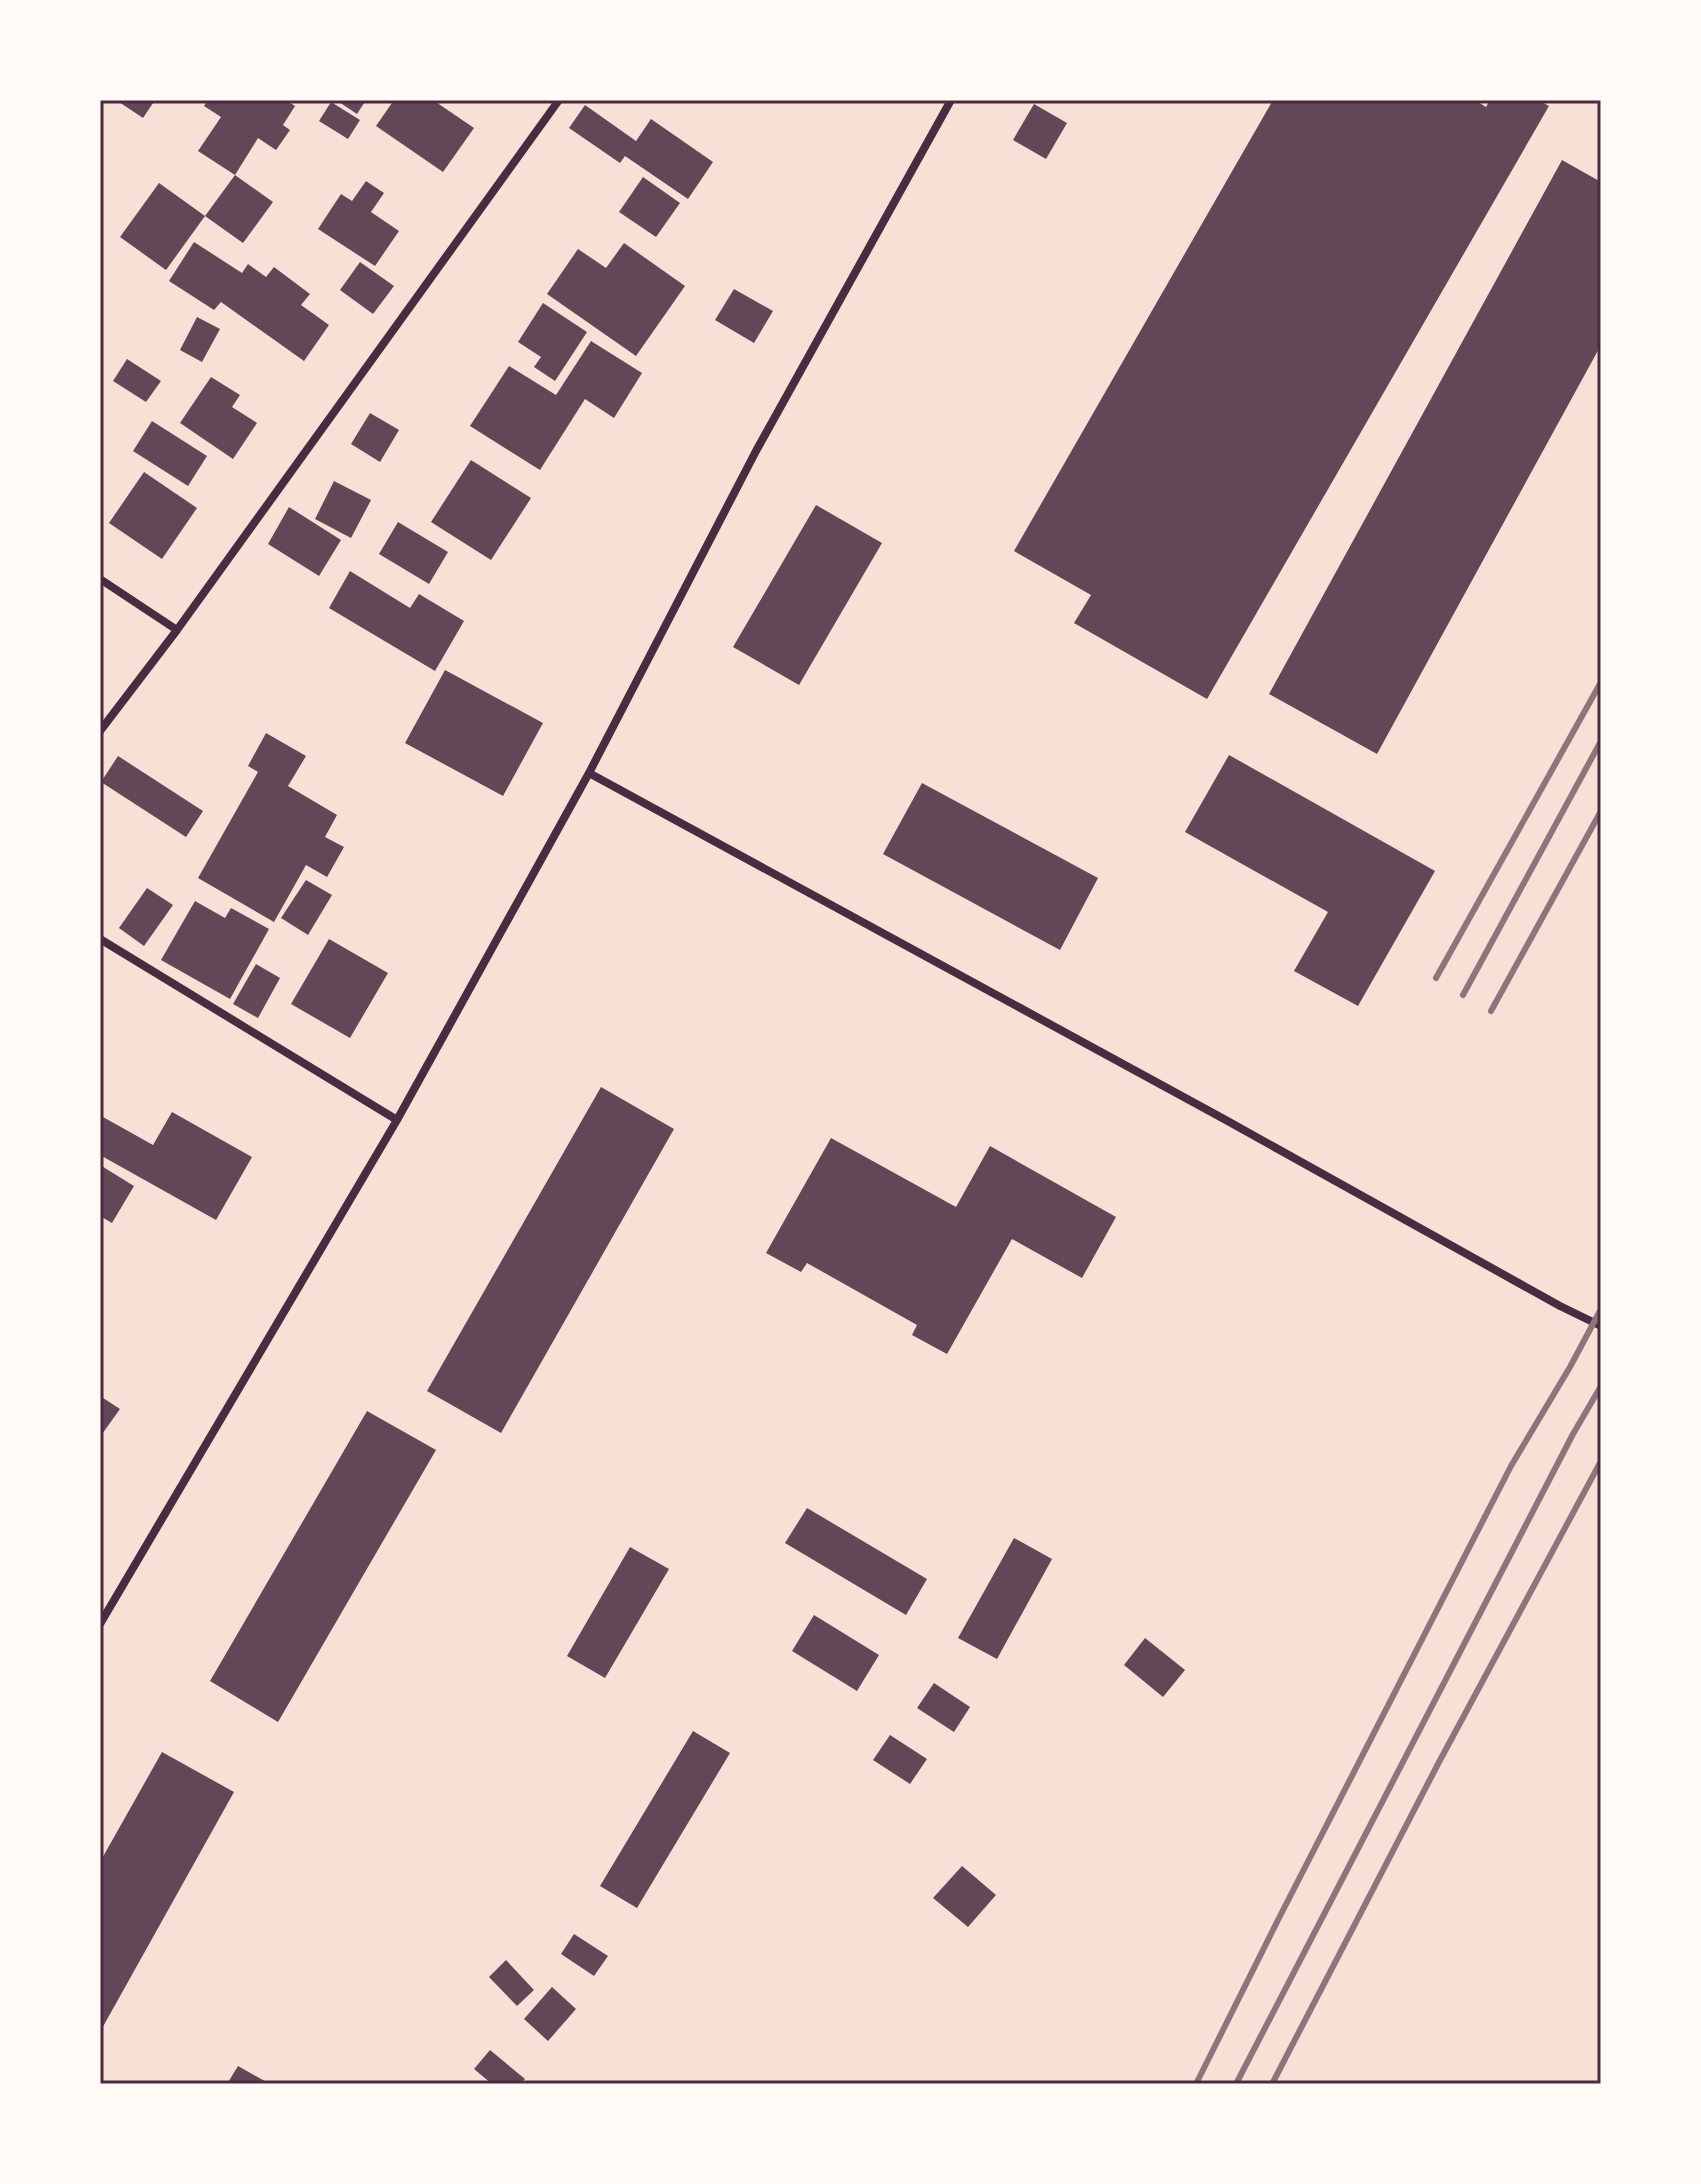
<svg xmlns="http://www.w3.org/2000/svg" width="1701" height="2184" viewBox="0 0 1701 2184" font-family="Lato,sans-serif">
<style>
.building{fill:#644757}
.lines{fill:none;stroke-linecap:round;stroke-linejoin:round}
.minor{stroke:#4a2c40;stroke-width:8}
.rail{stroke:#8f747c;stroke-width:6}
.neatline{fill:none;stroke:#4a2c40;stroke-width:3}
</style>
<rect width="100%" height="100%" fill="#f7e1d7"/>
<path class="building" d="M 116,100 L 155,100 L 143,118 Z
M 208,100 L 286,100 L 295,106 L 283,125 L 290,130 L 276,150 L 258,138 L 235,175 L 198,151 L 221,117 L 204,106 Z
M 336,100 L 366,100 L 357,114 Z
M 394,100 L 433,100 L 474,128 L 443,172 L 376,126 Z
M 1273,100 L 1475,100 L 1486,107 L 1490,100 L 1538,100 L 1549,106 L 1207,699 L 1074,623 L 1091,595 L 1014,551 Z
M 331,102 L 360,120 L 348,139 L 319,121 Z
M 1034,104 L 1067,123 L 1046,159 L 1013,140 Z
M 585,105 L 636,141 L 651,119 L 713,162 L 688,199 L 625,156 L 620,163 L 569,128 Z
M 1562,160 L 1601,182 L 1601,345 L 1377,754 L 1269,694 Z
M 235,175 L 273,202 L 243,243 L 205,216 Z
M 643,177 L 680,203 L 656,237 L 619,212 Z
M 366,181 L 384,193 L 371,212 L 399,231 L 375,266 L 318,229 L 341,194 L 352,201 Z
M 159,183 L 205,216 L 166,270 L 120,237 Z
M 194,242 L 242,273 L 248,264 L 266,277 L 274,267 L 310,294 L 301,305 L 329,325 L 304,361 L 221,302 L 214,310 L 169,281 Z
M 624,243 L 685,286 L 636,356 L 547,294 L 578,249 L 606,268 Z
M 360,262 L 394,286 L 373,314 L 340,290 Z
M 734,289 L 773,311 L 754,343 L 715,320 Z
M 543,303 L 587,332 L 555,381 L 534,367 L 541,357 L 518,342 Z
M 197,317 L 220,329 L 202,362 L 180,350 Z
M 591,341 L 642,373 L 614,418 L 585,399 L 540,470 L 470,426 L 509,366 L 556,395 Z
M 127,359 L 161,381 L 146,402 L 113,381 Z
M 211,377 L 240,395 L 232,407 L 257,423 L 233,459 L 180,423 Z
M 370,413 L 399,430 L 380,462 L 351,444 Z
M 152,421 L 207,456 L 188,486 L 133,451 Z
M 471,460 L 531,498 L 491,560 L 431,522 Z
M 144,472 L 197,508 L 162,559 L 109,523 Z
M 334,481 L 371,500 L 351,538 L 315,519 Z
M 816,505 L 882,543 L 799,685 L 733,647 Z
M 289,507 L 341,540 L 319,576 L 268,544 Z
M 398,522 L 448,552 L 429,584 L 379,554 Z
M 350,571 L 410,608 L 419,594 L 464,621 L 435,671 L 329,608 Z
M 445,670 L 543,723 L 503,796 L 405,743 Z
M 266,733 L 306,756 L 288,786 L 337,815 L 325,837 L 344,847 L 327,877 L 306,865 L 274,922 L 198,878 L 258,772 L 248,766 Z
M 1229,755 L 1435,871 L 1358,1006 L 1294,971 L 1328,912 L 1185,832 Z
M 118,756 L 203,811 L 186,837 L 101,782 Z
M 922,783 L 1098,878 L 1060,950 L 883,854 Z
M 306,880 L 332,895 L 308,935 L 281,918 Z
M 147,888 L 173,905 L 144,946 L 119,928 Z
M 195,901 L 225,918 L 231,908 L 269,929 L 230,999 L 161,960 Z
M 329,939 L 388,973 L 350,1038 L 291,1004 Z
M 256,964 L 280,978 L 258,1018 L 233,1004 Z
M 601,1087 L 674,1129 L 501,1433 L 427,1391 Z
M 172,1112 L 252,1157 L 216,1220 L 100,1155 L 100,1123 L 103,1117 L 153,1145 Z
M 831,1138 L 956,1207 L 990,1146 L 1116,1217 L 1082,1278 L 1012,1239 L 947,1354 L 912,1335 L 917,1325 L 807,1263 L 801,1272 L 766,1253 Z
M 100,1165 L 134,1186 L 112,1223 L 100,1216 Z
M 100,1396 L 120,1409 L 100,1437 Z
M 367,1411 L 436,1450 L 278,1722 L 210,1681 Z
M 807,1508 L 927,1579 L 906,1615 L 785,1543 Z
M 1014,1538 L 1052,1559 L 997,1659 L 958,1638 Z
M 630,1547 L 669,1569 L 605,1678 L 567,1656 Z
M 814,1615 L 879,1655 L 857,1691 L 792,1651 Z
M 1145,1638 L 1185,1670 L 1163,1697 L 1124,1665 Z
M 934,1683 L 970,1707 L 954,1732 L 917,1708 Z
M 693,1731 L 730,1753 L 637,1908 L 600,1886 Z
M 890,1735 L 927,1759 L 910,1784 L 873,1760 Z
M 162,1752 L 234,1792 L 100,2032 L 100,1862 Z
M 962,1866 L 996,1895 L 968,1927 L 933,1898 Z
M 574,1934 L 608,1956 L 594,1976 L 561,1954 Z
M 506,1960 L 534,1990 L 517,2006 L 489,1977 Z
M 552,1987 L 576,2009 L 548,2041 L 524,2019 Z
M 490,2050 L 525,2079 L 520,2084 L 492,2084 L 474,2069 Z
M 238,2066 L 270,2084 L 227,2084 Z"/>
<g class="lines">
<path class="minor" d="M 100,579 L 177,630
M 100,731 L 177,630 L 559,100
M 589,773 L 1224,1119 L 1560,1306 L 1601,1326
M 100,939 L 397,1120
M 100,1624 L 397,1120 L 589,773 L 756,451 L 951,100"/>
<path class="rail" d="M 1436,978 L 1601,682
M 1463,995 L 1601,741
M 1491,1011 L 1601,811
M 1196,2084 L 1280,1916 L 1511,1466 L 1570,1367 L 1601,1309
M 1236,2084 L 1573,1434 L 1601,1386
M 1272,2084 L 1438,1764 L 1601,1461"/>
</g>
<rect width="1701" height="2184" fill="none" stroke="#fffaf5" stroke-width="204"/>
<rect x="102" y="102" width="1497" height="1980" class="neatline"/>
</svg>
